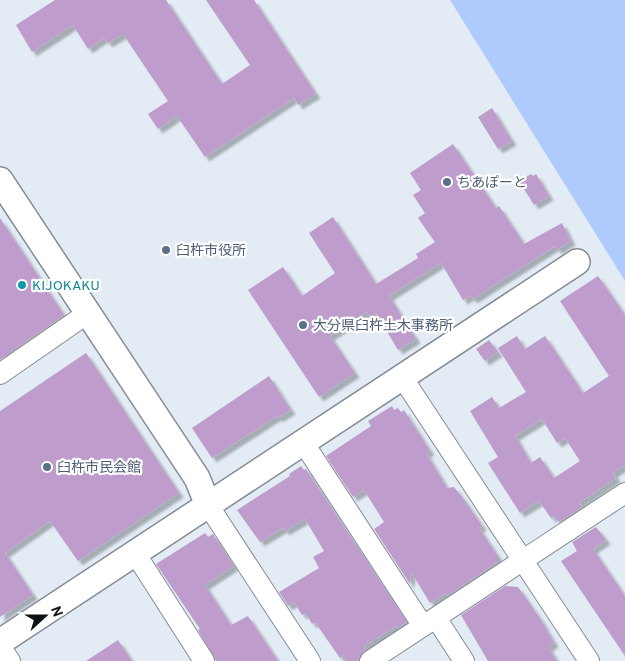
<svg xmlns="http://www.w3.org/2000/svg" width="625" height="661" viewBox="0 0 625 661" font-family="Overpass,'Noto Sans JP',sans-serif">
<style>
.water{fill:#afcafd}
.building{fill:#be9dcd;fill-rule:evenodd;filter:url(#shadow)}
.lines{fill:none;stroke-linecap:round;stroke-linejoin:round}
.minor-casing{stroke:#858c95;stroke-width:22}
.tertiary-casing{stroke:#858c95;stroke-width:28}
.minor{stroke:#fff;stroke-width:20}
.tertiary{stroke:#fff;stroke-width:25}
.service-dot{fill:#5c6f8a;stroke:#fff;stroke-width:2}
.culture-dot{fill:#0f9aa8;stroke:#fff;stroke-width:2}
.labels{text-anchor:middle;stroke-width:4.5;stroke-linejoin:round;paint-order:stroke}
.service-label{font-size:14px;fill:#4e5e75;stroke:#fff;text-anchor:start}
.culture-label{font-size:14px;fill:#0d838f;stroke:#fff;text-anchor:start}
</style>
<defs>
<filter id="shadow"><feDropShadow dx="4.5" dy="4.5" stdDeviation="1" flood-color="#0004"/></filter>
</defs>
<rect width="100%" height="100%" fill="#e3ebf5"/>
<path class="water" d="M 450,0 L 625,0 L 625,281 Z"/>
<path class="building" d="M 55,0 L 166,0 L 222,84 L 250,65 L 206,0 L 254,0 L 316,94 L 298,105 L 294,98 L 205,157 L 177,116 L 158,129 L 148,114 L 168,101 L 123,34 L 108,43 L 104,38 L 88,49 L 73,25 L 32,52 L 16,25 Z
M 492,108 L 512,141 L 498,149 L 478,117 Z
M 453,144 L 496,208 L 499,206 L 524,244 L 562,223 L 571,241 L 557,250 L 555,246 L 473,299 L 470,296 L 463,300 L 441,263 L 389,296 L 416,339 L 398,350 L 376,313 L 370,317 L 367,312 L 330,336 L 355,373 L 319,397 L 248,290 L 283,267 L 302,296 L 335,273 L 309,233 L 333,217 L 376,284 L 418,258 L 416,254 L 435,242 L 418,218 L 425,213 L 413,195 L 421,190 L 410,173 Z
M 531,174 L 533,176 L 536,174 L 549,196 L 534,205 L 519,181 Z
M 0,218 L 64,315 L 0,360 Z
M 598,276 L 625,315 L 625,465 L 613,473 L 616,478 L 579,503 L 582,507 L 559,522 L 554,516 L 551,518 L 539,501 L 520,513 L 488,463 L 498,457 L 470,411 L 492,397 L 499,408 L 526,392 L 498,348 L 517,336 L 525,349 L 545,336 L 583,393 L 609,376 L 560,301 ZM 542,419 L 557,443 L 565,438 L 580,461 L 554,478 L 540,457 L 531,463 L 515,436 Z
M 489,340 L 498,352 L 485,361 L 476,349 Z
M 86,353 L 179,493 L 78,561 L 50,521 L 5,553 L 33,595 L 0,617 L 0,411 Z
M 269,376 L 291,410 L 278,418 L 277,416 L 212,458 L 192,428 Z
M 392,406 L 394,410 L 398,408 L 401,412 L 404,410 L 430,451 L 426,453 L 447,488 L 454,487 L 465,501 L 482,526 L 479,528 L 497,555 L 497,562 L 447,596 L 446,593 L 430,603 L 411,572 L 410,584 L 374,529 L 384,522 L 364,490 L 353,497 L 326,456 L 371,426 L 368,421 Z
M 301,466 L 304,470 L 306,469 L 407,622 L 398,628 L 396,626 L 364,646 L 366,649 L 360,655 L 358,661 L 347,661 L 344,655 L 340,658 L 315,622 L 312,624 L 306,613 L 302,615 L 294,602 L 288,606 L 279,592 L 319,568 L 313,557 L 324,551 L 305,519 L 285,531 L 283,528 L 260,542 L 237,510 L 290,476 L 289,474 Z
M 596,527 L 606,540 L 593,549 L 625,596 L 625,656 L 561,561 L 577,551 L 572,542 Z
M 205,533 L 208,537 L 213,534 L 234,566 L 205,585 L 231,625 L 248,616 L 278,661 L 216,661 L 198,630 L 200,629 L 156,564 Z
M 505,586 L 518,587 L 541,620 L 554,643 L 548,647 L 557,661 L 488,661 L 461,615 Z
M 118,640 L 132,661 L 86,661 Z"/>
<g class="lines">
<g class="minor-casing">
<path id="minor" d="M 0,374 L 88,313
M 402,377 L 589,661
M 303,442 L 423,626
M 208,505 L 310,661
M 135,553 L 204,661
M 436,618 L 464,661
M 0,646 L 10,661
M 370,661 L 625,493"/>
</g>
<g class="tertiary-casing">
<path id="tertiary" d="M 0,180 L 197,478 L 208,505
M 0,642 L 577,262"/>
</g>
<use href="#minor" class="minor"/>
<use href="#tertiary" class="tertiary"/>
</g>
<g class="service-dot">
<circle cx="447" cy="182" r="5"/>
<circle cx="166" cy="250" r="5"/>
<circle cx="303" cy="325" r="5"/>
<circle cx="47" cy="467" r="5"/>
</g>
<circle class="culture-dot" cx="22" cy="285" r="5"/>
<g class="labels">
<g class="service-label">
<text x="457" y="187">ちあぽーと</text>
<text x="176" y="255">臼杵市役所</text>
<text x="313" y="330">大分県臼杵土木事務所</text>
<text x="57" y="472">臼杵市民会館</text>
</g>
<g class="culture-label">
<text x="32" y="290">KIJOKAKU</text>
</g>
</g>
<g transform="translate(45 616) rotate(69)" stroke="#ffffff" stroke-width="4" paint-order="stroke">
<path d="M0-4L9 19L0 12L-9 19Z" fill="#0e1114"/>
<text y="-8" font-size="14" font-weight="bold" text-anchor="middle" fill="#0e1114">N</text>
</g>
</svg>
